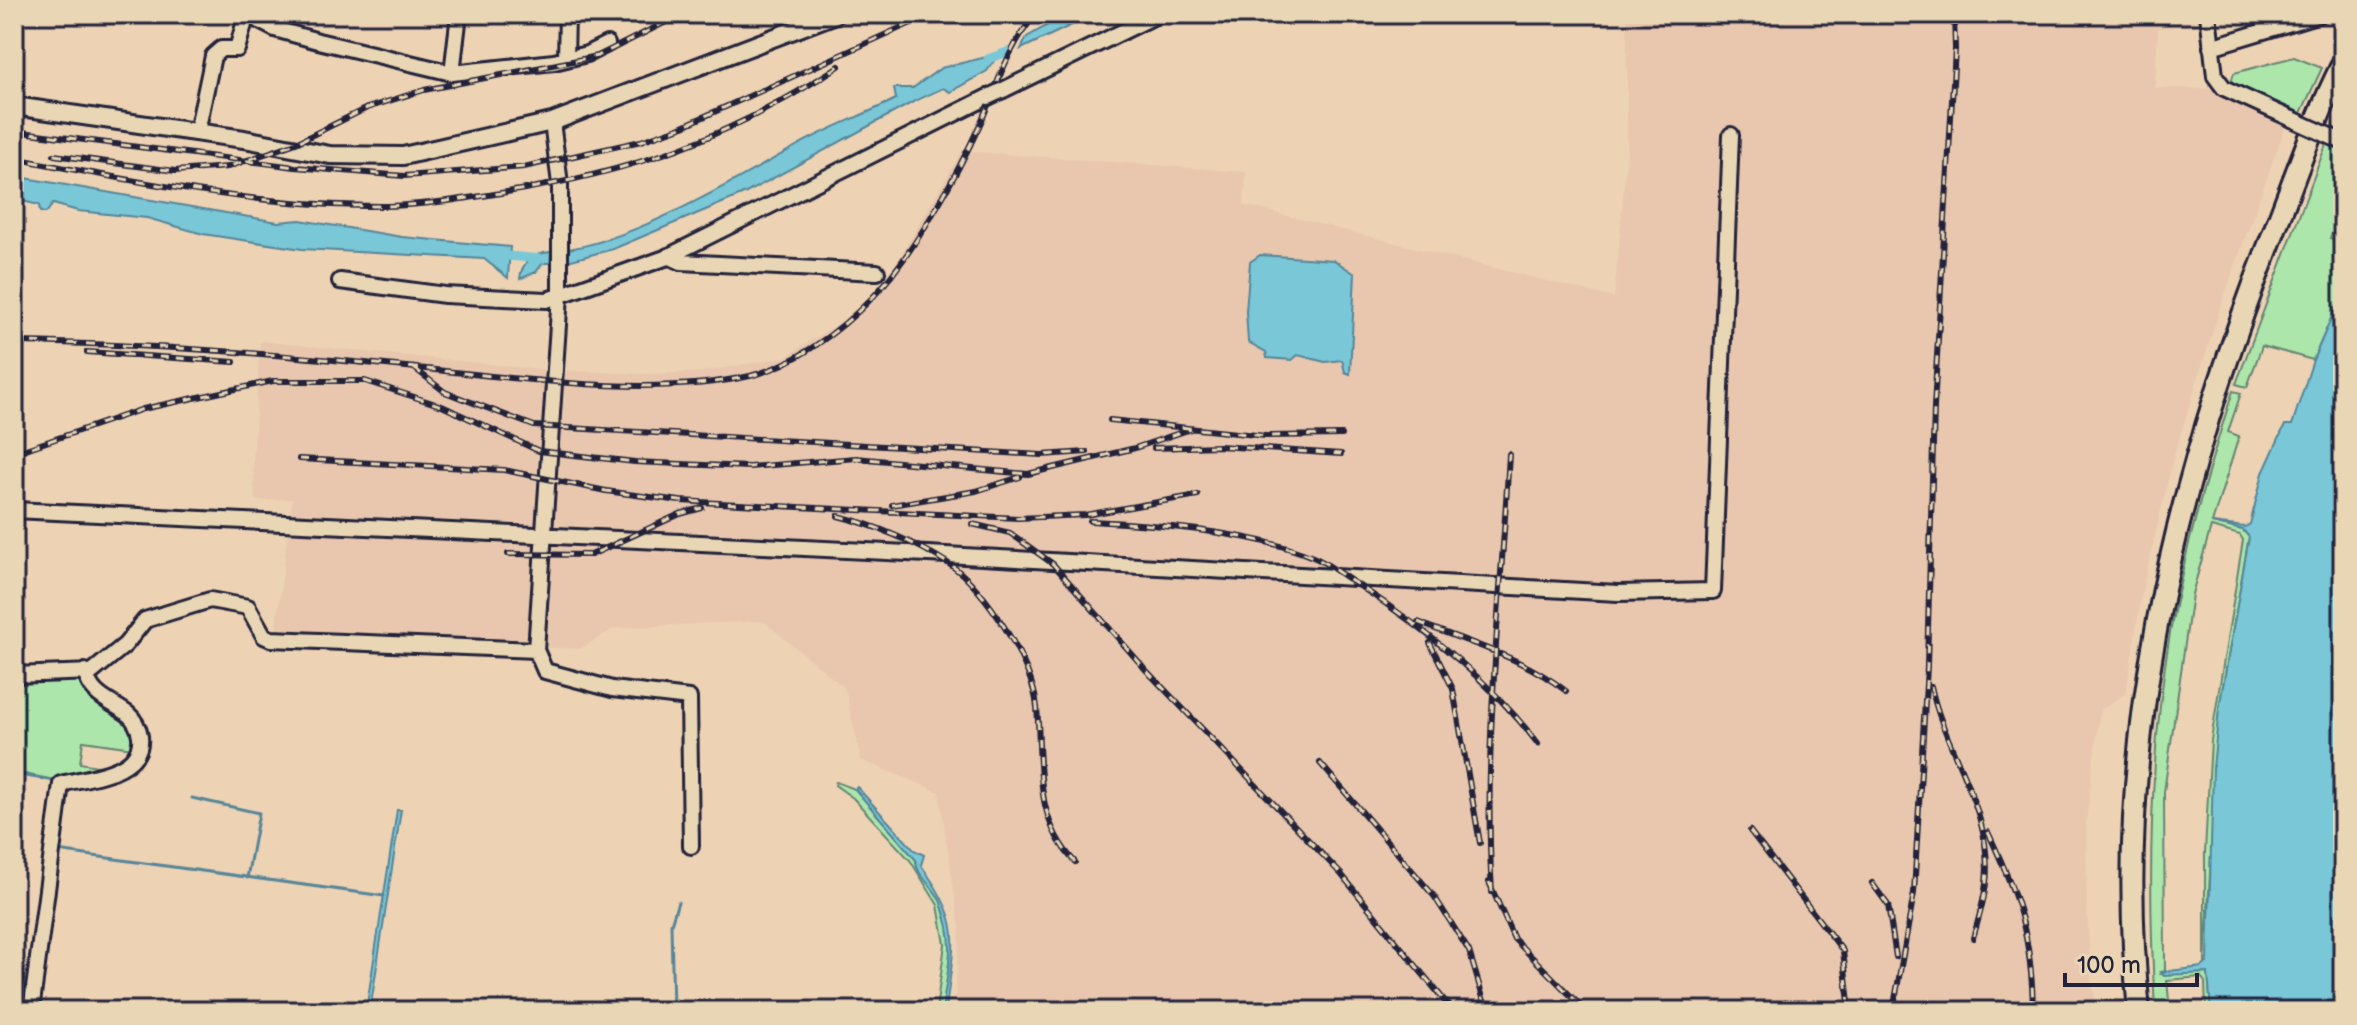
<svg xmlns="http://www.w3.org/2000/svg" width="2357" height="1025" viewBox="0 0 2357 1025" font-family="'Balsamiq Sans',sans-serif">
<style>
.built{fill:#e8c7ae}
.green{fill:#ace6ab;stroke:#678473;stroke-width:2}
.water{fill:#79c7d7;stroke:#568599;stroke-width:2}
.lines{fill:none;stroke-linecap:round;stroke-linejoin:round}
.stream{stroke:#568599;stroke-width:3}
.canal{stroke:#79c7d7;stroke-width:9}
.minor-casing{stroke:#22223b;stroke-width:20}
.major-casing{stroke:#22223b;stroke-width:22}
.highway-casing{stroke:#22223b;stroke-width:26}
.minor{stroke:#e9d6b4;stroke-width:14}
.major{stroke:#e9d6b4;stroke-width:16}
.highway{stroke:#e9d6b4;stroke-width:20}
.rail-casing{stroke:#22223b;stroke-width:6}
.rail{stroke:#e9d6b4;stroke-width:3;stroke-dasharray:9;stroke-linecap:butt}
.minor-bridge-casing{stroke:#22223b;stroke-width:20;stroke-linecap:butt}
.minor-bridge{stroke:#e9d6b4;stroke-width:14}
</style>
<rect width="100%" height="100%" fill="#edd3b4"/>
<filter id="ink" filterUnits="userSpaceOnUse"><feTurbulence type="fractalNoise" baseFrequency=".0125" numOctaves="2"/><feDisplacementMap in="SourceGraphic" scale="16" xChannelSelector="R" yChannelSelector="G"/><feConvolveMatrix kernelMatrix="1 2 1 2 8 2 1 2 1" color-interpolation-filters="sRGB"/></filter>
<g filter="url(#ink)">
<path class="built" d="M 1627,14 L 2194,14 L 2194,26 L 2158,28 L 2155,88 L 2216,89 L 2286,125 L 2223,299 L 2174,455 L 2142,591 L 2126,694 L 2100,710 L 2086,822 L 2087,910 L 2091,979 L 2098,1011 L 954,1011 L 960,930 L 939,792 L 861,760 L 845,688 L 763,621 L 615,628 L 580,649 L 275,635 L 292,499 L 255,501 L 253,461 L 260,341 L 539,369 L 645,374 L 701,372 L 785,357 L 842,321 L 872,294 L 894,267 L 962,151 L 1246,172 L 1244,205 L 1614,298 L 1627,153 Z"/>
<path class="green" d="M 2294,57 L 2322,68 L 2301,113 L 2231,82 L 2234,73 Z
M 2327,142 L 2343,149 L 2343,166 L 2332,197 L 2343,202 L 2330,238 L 2343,242 L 2343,291 L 2313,360 L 2262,346 L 2247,387 L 2236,384 Z
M 2233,391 L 2241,393 L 2228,432 L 2239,436 L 2212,523 L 2243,530 L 2249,537 L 2219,709 L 2205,965 L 2205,852 L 2211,740 L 2243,540 L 2240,535 L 2211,527 L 2192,594 L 2164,792 L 2165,970 L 2161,974 L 2208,973 L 2211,1011 L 2206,1011 L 2205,982 L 2201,977 L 2167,980 L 2170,1011 L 2155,1011 C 2148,885 2149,758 2170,633 C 2184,551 2208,470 2233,391 Z
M 80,674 L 134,730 L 133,748 L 83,741 L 80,763 L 103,767 L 60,781 L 14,772 L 14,677 Z
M 836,782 L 855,789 L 916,860 L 940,899 L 952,939 L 943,1011 L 937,1011 L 937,1003 L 945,944 L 938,905 L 910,860 L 853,798 L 835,785 Z"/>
<path class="water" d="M 1067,14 L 1095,14 L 1021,49 L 1027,37 Z
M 999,54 L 987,71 L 950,92 L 943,88 L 915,101 L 746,193 L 613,249 L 560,263 L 560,250 C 630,243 736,180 798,145 C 830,127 862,116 896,99 L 894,88 L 913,88 L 941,68 Z
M 14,176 L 278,222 L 300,220 L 402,237 L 510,247 L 508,278 L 484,259 L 302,249 L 203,234 L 147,218 L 78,211 L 53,204 L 46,213 L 40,212 L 39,205 L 14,199 Z
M 551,252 L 550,263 L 543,263 L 536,272 L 520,279 C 521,262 534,253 551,252 Z
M 1260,255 L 1334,260 L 1355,274 L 1350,374 L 1345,372 L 1342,360 L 1325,362 L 1298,355 L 1292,360 L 1267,358 L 1266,352 L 1248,342 L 1246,311 L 1250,262 Z
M 2343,291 L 2343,1011 L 2211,1011 L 2208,973 L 2164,975 L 2161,972 L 2202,967 L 2208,962 L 2213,768 L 2219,709 L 2249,537 L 2243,530 L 2212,523 L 2245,527 L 2250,524 L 2263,473 L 2285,425 L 2292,425 L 2313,360 Z
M 857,787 L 914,850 L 924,855 L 921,865 C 966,928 953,940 946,1011 L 943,1011 L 943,1004 C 949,964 956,942 941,903 C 936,887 915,876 916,860 L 855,789 Z
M 397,810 L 401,810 L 400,816 L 370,1011 L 366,1011 Z"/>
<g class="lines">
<path class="stream" d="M 14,774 L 55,781
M 192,798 L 259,813 L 247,878
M 57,851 L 384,896
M 36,1009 L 53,1011
M 673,1011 L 671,924 L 678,902"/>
<path class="canal" d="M 988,59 L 1010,51
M 497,255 L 542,259"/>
<g class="minor-casing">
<path id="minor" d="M 246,14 L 275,29 L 318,41 L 452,73 L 554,62 L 587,54 L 607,44
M 2208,14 L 2215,76 L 2224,88 L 2292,119
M 2211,47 L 2320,14
M 566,59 L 567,14
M 452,73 L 459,14
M 1003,90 L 1159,14
M 552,122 L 560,184 L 560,295 L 536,650 L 545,671 L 612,689 L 689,698 L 691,846
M 197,132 L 213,56 L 221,49 L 237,49 L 247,14
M 668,256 L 681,262 L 877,272
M 340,281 L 445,295 L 547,300 L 665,258 L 988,97
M 14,510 L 928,554 L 1618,593 L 1713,591 L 1731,135
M 14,675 L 92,672 L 125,645 L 145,620 L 210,600 L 248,607 L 264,636 L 271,639 L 536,650
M 31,1011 L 61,784 C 86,777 144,774 140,736 C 139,728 134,719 128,714 C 109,700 91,697 85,671"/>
</g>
<g class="major-casing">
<path id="major" d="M 14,106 L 244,139 L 330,155 L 403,156 L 552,122 L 836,14"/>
</g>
<g class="highway-casing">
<path id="highway" d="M 2139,1011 C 2111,746 2174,488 2270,242 C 2293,183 2314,120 2343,63"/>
</g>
<use href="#minor" class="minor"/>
<use href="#major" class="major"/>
<use href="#highway" class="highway"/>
<g class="rail-casing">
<path id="rail" d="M 14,131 L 295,167 L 404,176 L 524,167 L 641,141 L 681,127 L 931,14
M 54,155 L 175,171 L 228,167 L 296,143 L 367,108 L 424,90 L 598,56 L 682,14
M 14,158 C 135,182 263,207 387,206 C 426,205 463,199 501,193 C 630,173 730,138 839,66
M 14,342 C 149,344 282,354 416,368 C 517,378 651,398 750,376 C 795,365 840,331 872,298 C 912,257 957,175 981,122 C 997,85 1009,45 1036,14
M 87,352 L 234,362
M 414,368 L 445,392 L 534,426 L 1042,455 L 1087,452
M 1110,420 L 1266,436 L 1342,435
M 1154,448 L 1219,446 L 1341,454
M 14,453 L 143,409 L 273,381 L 365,381 L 442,406 L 539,451 L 635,462 L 749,467 L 856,458 L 1028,474 L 1135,448 L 1191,429
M 299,459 L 504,470 L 606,491 L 680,501 L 1018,518 L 1085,515 L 1198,495
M 892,505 L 976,491 L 1020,477
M 838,516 C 875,525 917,543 949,564 C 985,587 1033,664 1037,707 C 1042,763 1033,818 1075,862
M 1090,521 C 1155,524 1253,532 1313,557 C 1328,563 1341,575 1355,583 C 1423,627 1489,679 1538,744
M 972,524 L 1010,533 L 1053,564 L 1146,670 L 1341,874 L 1453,1011
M 508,554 L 591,555 L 680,514 L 702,508
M 1418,622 C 1470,644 1521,656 1566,691
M 1430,643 L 1453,689 L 1480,843
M 1931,686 C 1945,753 1994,811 1986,883 C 1984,902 1978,921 1973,938
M 1320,763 L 1434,896 L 1469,951 L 1487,1011
M 1750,831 L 1843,951 L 1850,1011
M 1988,832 C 2019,898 2032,938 2033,1011
M 1489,882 L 1514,939 L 1586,1011
M 1872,883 L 1888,905 L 1896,957
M 1492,892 C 1483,746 1501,600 1509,454
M 1787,1002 L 1793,1011
M 1893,1011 L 1914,893 L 1927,666 L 1934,407 L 1955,49 L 1954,14"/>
</g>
<use href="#rail" class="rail"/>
<g class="minor-bridge-casing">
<path id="minor-bridge" d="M 988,97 L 1003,90
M 2292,119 L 2343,142"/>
</g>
<use href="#minor-bridge" class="minor-bridge"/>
</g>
</g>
<rect width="2357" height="1025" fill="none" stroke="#e9d6b4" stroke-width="48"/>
<rect x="24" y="24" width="2309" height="977" fill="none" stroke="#22223b" stroke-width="3" filter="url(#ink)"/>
<path d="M2065 973v12h132v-12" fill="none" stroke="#22223b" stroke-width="4"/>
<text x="2077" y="973" font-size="24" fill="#22223b" stroke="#e9d6b4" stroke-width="6" paint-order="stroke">100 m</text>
</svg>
